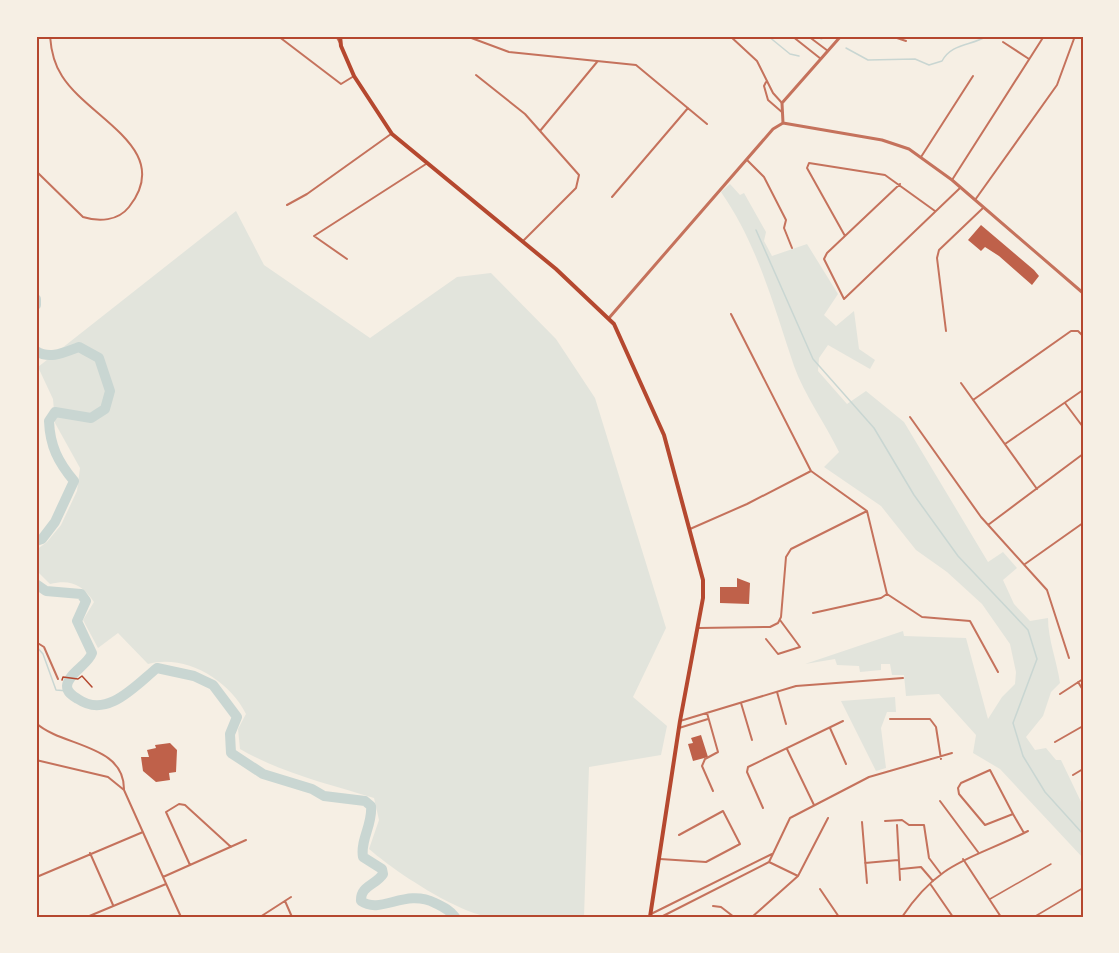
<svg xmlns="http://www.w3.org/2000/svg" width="1119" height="953" viewBox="0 0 1119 953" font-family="'PT Serif',serif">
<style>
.green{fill:#e2e4dc}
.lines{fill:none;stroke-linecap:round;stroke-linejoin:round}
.stream{stroke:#c9d6d2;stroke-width:1.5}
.river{stroke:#c9d6d2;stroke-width:10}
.building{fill:#bf614a}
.path{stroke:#b5482f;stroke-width:1.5}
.service{stroke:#c5725c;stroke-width:1.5}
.minor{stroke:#c5725c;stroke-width:2}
.tertiary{stroke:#c5725c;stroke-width:3}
.secondary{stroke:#b5482f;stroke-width:4}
.neatline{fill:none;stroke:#b5482f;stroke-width:2}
</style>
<rect width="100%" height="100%" fill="#f6efe4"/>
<path class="green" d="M 730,184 L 740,195 L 744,193 L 766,232 L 764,241 L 772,256 L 807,244 L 838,294 L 824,315 L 836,326 L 854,311 L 859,349 L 875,360 L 870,369 L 828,345 L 819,358 L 818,371 L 847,404 L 866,391 L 904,422 L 988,562 L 1003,552 L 1017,568 L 1003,580 L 1014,604 L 1030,621 L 1048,618 C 1048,640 1057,661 1060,683 L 1051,692 L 1043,716 L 1026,737 L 1035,750 L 1046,748 L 1056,760 L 1061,760 L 1083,806 L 1083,858 L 1000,769 L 973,753 L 976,735 L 939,694 L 906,696 L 904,675 L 892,675 L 890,664 L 881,664 L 881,670 L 860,672 L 859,666 L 837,665 L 835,659 L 805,664 L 903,631 L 904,636 L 966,638 L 988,719 L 1002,697 L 1015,684 L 1016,672 L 1010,644 L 982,604 L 947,572 L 916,550 L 881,506 L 824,467 L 839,452 C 826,425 804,394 794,366 C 774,307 758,245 721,192 Z
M 236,211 L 264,265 L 370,338 L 457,277 L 491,273 L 556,339 L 595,398 L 666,628 L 633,697 L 667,726 L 661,755 L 589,767 L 584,917 C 554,917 521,920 491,917 C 459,914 394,871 369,849 L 379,820 L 374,798 C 329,784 281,773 240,749 L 238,729 L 246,714 C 229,680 186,654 148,664 L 118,633 L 98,648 L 83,620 L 94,602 C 82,584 70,579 50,584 L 37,571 L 36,550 L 47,542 L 61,525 L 77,491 L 80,468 L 55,423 L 53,399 L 38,367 Z
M 895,697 L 896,712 L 887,712 L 881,728 L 886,768 L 876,771 L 841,701 Z"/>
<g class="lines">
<path class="stream" d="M 768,36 L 790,54 L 799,56
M 833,36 L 836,38
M 821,39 L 828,36
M 846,48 L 868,60 L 915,59 L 929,65 L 942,61 C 952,43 971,46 987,36
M 756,230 L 813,359 L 874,428 L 914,495 L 958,556 L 1028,630 L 1037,659 L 1013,723 L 1023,756 L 1045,792 L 1083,834
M 36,646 L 43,654 L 56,690 L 68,691"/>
<path class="river" d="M 36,299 L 36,305
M 36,351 C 50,360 65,352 79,347 L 99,358 L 110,391 L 105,409 L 91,418 L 55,412 L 49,421 C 50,446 58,462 74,481 L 55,522 L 42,539 L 36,541
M 36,584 L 46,591 L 81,594 L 86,601 L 77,621 L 92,653 C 88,665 68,673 67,686 C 67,693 73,696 78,699 C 107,719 135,686 157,668 L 194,676 L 213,685 L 237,717 L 230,734 L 231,753 L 263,774 L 312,789 L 324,796 L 365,801 L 371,806 C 373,824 360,840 363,857 L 382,869 L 383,874 C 376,885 360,886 361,901 C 381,915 405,888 435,903 C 443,907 450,910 455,917"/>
</g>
<path class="building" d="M 981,225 L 1034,270 L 1039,276 L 1032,285 L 999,256 L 985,247 L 981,251 L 968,240 Z
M 737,578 L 750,583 L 749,604 L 720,603 L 720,587 L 737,587 Z
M 701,735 L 708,757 L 693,761 L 688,744 L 693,743 L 691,738 Z
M 170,743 L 177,750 L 176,772 L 169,773 L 170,780 L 156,782 L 143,771 L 141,757 L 149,757 L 147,750 L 156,748 L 155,745 Z"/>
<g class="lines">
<path class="path" d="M 62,680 L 63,677 L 78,679 L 82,676 L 92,687"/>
<path class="service" d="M 990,899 L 1051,864
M 1034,917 L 1083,888"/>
<path class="minor" d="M 278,36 L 341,84 L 354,76
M 336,36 L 340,43
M 466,36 L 509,52 L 636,65 L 707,124
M 730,36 L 757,61 L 773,93 L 782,103
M 792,36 L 821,59
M 808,36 L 828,51
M 891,36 L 906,41
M 1003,42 L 1029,59
M 476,75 L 525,114 L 579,175 L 576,188 L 522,242
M 766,82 L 764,86 L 768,100 L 783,113
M 540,131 L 597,62
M 921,157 L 973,76
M 747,160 L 764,177 L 786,220 L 784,228 L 792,248
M 36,171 L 83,217 C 99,222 118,221 129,207 C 175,149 89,119 62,76 C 54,64 51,50 50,36
M 952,180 L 1044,36
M 900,184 L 827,253 L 824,259 L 844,299 L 960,188
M 612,197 L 688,108
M 975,200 L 1057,85 L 1075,36
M 287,205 L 307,194 L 391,134
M 845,236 L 807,168 L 809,163 L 885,175 L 935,211
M 347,259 L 314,236 L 426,164
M 731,314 L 811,471 L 867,511 L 887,594
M 946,331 L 937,258 L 939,250 L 983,208
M 961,383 L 1037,489
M 973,400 L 1071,331 L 1078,331 L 1083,336
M 1065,403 L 1083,427
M 910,417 L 981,517 L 1047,590 L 1069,658
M 1005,444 L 1083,390
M 988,525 L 1083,454
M 690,529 L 747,504 L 811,471
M 1025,564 L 1083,523
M 887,594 L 922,617 L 970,621 L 998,672
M 813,613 L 881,598 L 887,594
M 699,628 L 770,627 L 778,623 L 781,617 L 786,557 L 791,549 L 867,511
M 766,639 L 778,654 L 800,647 L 780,620
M 36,642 L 44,647 L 58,679
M 1078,682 L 1083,690
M 777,692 L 786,724
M 1060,694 L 1083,679
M 741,703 L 752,740
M 707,713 L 718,752 L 705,759 L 702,766 L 713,791
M 890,719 L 930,719 L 936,727 L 941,759
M 680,721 L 796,686 L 903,678
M 36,723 C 62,747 125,744 124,790 L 181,917
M 679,728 L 708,719
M 830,728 L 846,764
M 1055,742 L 1083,726
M 787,749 L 814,805
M 36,760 L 108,777 L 124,790
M 990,770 L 1013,814 L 985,825 L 959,794 L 958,788 L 961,783 Z
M 1073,775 L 1083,769
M 940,801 L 978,852
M 763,808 L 747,772 L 748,767 L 843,721
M 1013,814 L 1024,833
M 885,821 L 902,820 L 909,825 L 924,825 L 929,858 L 941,874
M 862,822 L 867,883
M 897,825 L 900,880
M 90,853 L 113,905
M 660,859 L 706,862 L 740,844 L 723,811 L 679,835
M 963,859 L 1001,917
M 769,862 L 790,818 L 869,777 L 952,753
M 769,862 L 798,876
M 865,863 L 898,860
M 190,865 L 166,812 L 179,804 L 185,805 L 231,847
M 901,869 L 921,867 L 933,881
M 39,876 L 143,832
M 163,877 L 246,840
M 931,885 L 953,917
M 820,889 L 839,917
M 285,901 L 292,917
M 713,906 L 721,907 L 734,917
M 651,914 L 772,854
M 87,917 L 166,884
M 260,917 L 291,897
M 661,917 L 769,862
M 752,917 L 798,876 L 828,818
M 902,917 C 941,859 972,860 1028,831"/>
<path class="tertiary" d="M 783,123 L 782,103 L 841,36
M 609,318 L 773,129 L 783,123 L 882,140 L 909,149 L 952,180 L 1083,293"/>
<path class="secondary" d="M 340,36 L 341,46 L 354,76 L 392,134 L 556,269 L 614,324 L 664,435 L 703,580 L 703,598 L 680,721 L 650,917"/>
</g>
<rect width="1119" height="953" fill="none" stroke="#f6efe4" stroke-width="75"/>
<rect x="38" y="38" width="1044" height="878" class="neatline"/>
</svg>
